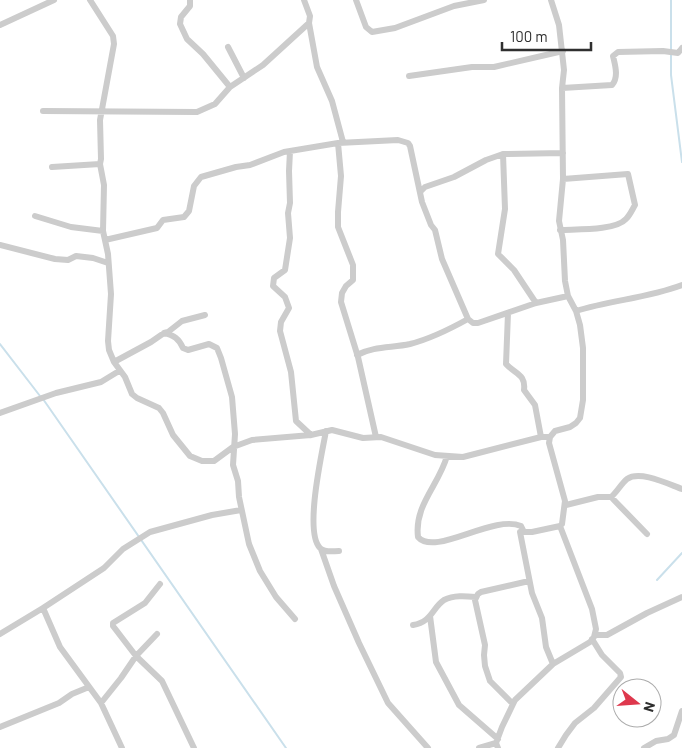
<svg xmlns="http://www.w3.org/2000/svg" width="682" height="748" viewBox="0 0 682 748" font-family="Barlow,sans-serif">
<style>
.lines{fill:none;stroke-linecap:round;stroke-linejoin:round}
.stream{stroke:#cae0eb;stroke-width:2}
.street{stroke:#ccc;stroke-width:6}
</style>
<rect width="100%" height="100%" fill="#fff"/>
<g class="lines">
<path class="stream" d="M 671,0 L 671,75 L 682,162
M 0,344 L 40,396
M 43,399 L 286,748
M 657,580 L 682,553"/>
<path class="street" d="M 90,0 L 113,36 L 114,44 L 100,120 L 101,159 L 100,164 L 104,185 L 103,231 L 108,254 L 111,294 L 108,341 L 109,350 L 114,362 L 125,377 L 132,394 L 137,398 L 159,408 L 163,413 L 173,435 L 190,456 L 202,461 L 214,461 L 233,447 L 252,440 L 311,435 L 332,430 L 363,438 L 381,437 L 435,455 L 463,457 L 541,437 L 550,437
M 190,0 L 190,6 L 181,17 L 180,24 L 187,39 L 203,54 L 230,87 L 263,65 L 309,23 L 310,16 L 304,0
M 356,0 L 366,27 L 372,32 L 395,28 L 454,6 L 484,0
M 309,23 L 317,67 L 332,101 L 343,142
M 0,25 L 54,0
M 228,47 L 244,78
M 409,76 L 472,67 L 494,67 L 563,51
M 562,88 L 612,85 C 619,77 615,65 613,56 L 618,52 L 663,51 L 678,53 L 682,48
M 43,111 L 197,112 L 215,104 L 230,87
M 338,143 L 341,176 L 338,212 L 338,227 L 353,265 L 353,280 L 346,286 L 342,293 L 341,302 L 358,357 L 376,437
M 290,151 L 289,171 L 290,203 L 288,213 L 290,238 L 285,270 L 274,278 L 273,286 L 285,297 L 289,308 L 281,322 L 280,331 L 291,372 L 296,421 L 311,435
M 503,154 L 505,209 L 498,254 L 514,270 L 536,303
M 52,167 L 100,164
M 420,192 L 425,187 L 454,177 L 486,160 L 503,154 L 563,153
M 35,216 L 71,227 L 103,231
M 560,230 C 576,229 615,231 626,219 C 630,215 632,210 635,205 L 628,174 L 563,179
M 105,240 L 157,228 L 163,220 L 184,217 L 189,211 L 194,186 L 201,177 L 236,167 L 250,165 L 284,152 L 338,143 L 398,140 L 408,143 L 410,146 L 422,202 L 431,225 L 435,230 L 442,259 L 468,319 L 473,323 L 478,323 L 536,303 L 568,296
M 0,245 L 55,259 L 68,260 L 76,256 L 93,258 L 108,263
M 576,311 C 611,300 648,298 682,285
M 508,313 L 506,364 C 515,374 526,374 524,390 L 535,405 L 541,437
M 164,333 L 168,332 L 182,321 L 205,315
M 357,355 C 374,346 392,348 410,344 C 430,339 450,329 468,319
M 114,362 L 151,342 L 164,333 C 174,335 179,339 183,348 L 188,350 L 209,344 L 217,348 L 221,358 L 232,397 L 235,434 L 233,465 L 238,481 L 239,497 L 249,544 L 260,571 L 276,597 L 295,619
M 0,413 L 56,393 L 101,382 L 119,371
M 326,431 C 322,453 304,532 320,548 C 325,553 333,551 339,551
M 447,456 C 439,485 414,505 418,537 C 435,557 493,514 521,526 L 523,530 L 520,532 L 532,593 L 542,618 L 546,647 L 553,664
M 611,497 C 617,492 621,484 627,479 C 640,470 668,484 682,489
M 566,505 L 598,497 L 611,497 L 647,534
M 520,532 L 532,532 L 560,526
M 321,549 L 334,586 L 359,643 L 388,703 L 428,748
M 430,616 L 436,662 L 459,705 L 498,739
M 413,625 C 432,622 432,608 444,600 C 454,595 465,596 476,597
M 0,634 L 43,608
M 157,634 L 136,656 L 113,626 L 113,623 L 145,603 L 160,584
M 595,635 L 607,635 L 647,613 L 682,597
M 101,703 L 121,678 L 136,656 L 162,681 L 194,748
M 513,704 L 490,681 L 485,666 L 484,655 L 485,645 L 475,600 L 478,594 L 481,592 L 529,581
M 0,727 L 59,703 L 72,694 L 89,687
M 122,748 L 101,703 L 60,647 L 43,608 L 104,568 L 123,549 L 150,532 L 212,515 L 241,510
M 479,748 L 496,743
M 498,748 L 496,743 L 502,727 L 515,700 L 553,664 L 590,642 L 594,637 L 596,629 L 592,609 L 560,526 L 562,524 L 565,501 L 549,443 L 550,437 L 555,431 L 570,427 L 576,423 L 580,418 L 583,400 L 583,348 L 580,325 L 576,311 L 568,296 L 565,281 L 563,240 L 559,221 L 563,179 L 562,88 L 564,70 L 559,25 L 551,0
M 558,748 L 566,735 L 575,723 L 594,708 L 621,677 L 620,673 L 602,655 L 592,639
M 644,748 L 656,741 L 668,739 L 674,735 L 682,711"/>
</g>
<g transform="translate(637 703) rotate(107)"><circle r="24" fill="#ffffff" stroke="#acacac"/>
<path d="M0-4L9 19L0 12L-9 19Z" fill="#de384d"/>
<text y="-8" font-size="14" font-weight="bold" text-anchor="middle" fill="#2f2f2f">N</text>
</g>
<path d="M502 42v8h89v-8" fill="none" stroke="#2f2f2f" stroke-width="2.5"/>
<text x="510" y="42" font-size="15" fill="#2f2f2f" stroke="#ffffff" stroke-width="4" paint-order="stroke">100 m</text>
</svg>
